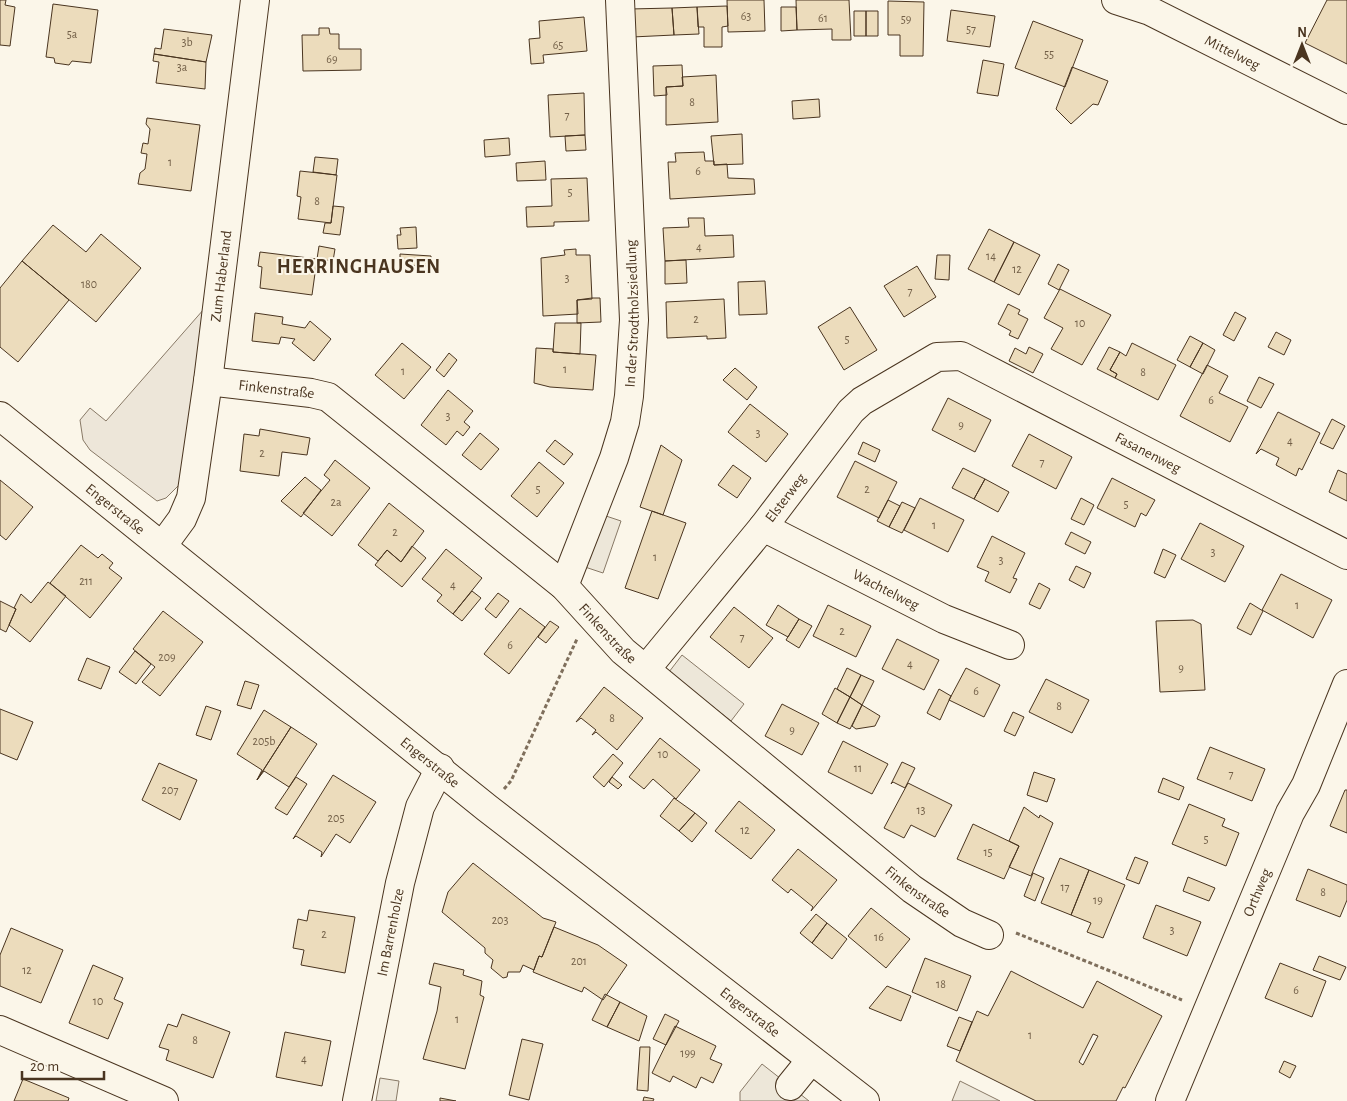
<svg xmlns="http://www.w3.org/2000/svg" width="1347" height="1101" viewBox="0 0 1347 1101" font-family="'Alegreya Sans',sans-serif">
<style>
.green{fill:#ede6d9;stroke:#887966}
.parking{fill:#ede7d9;stroke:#887966}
.building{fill:#ecdcbc;stroke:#4a3520;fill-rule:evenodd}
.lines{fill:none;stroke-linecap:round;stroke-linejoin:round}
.minor-casing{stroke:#4a3520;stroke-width:30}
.major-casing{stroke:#4a3520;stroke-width:30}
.path{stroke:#7f6f5c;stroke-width:3;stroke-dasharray:4 2.5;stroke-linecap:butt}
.minor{stroke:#fbf6e9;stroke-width:28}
.major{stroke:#fbf6e9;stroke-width:28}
.labels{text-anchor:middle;stroke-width:4;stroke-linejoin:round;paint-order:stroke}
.number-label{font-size:12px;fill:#725f47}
.street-label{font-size:15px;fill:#4a3520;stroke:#fbf6e9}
.district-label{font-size:20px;font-weight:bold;letter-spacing:1px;fill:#4a3520;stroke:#fbf6e9}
</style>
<rect width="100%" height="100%" fill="#fbf6e9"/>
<path class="green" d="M 204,309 L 183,481 L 166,498 L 157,501 L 90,450 L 83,440 L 80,420 L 90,408 L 106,421 Z"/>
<path class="parking" d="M 603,515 L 621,521 L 603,573 L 585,567 Z
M 682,655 L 744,704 L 731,721 L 669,672 Z
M 762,1064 L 809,1101 L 740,1101 L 740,1092 Z
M 380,1078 L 399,1081 L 396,1101 L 376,1101 Z
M 960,1081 L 1000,1101 L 952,1101 Z"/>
<path class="building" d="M 0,0 L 6,0 L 5,5 L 15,7 L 10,46 L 0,45 Z
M 727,0 L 764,0 L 765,31 L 728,32 Z
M 796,0 L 849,0 L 851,40 L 832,40 L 832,29 L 797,30 Z
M 1327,0 L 1347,0 L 1347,64 L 1305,43 Z
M 888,1 L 924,2 L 923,56 L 900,56 L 900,35 L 888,35 Z
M 53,4 L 98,10 L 91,63 L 72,61 L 69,65 L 55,63 L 54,58 L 46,57 Z
M 727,6 L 728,26 L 722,27 L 722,47 L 704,47 L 704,27 L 698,27 L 697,7 Z
M 697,7 L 699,34 L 674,35 L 672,8 Z
M 781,7 L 796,7 L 797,30 L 781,31 Z
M 672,8 L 674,35 L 632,37 L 630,9 Z
M 951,10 L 995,16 L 990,47 L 947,41 Z
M 854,11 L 866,11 L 866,36 L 854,36 Z
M 866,11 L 878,11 L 878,36 L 866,36 Z
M 584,17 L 587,51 L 543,55 L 544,63 L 531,64 L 529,39 L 540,38 L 539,21 Z
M 1033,21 L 1083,40 L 1065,87 L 1015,68 Z
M 319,28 L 329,28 L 330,34 L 339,34 L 339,49 L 361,49 L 361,70 L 303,71 L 302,35 L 319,35 Z
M 164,29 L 212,35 L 206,62 L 154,54 L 155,48 L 161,49 Z
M 154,54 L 206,62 L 205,89 L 156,83 L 159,62 L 153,61 Z
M 983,60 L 1004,64 L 998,96 L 977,93 Z
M 682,65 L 683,86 L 666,87 L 667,95 L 654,96 L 653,66 Z
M 1072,67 L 1108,81 L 1098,105 L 1093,104 L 1071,124 L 1056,109 Z
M 716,75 L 718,122 L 666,125 L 666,87 L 683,86 L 682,77 Z
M 584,93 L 585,135 L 550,137 L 548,95 Z
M 819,99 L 820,117 L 793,119 L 792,101 Z
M 147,118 L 200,125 L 191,191 L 138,184 L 140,173 L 145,169 L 147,154 L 141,153 L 143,143 L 148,144 L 150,129 L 146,124 Z
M 742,134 L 743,164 L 714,165 L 711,136 Z
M 585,135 L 586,150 L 566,151 L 565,136 Z
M 509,138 L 510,155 L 485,157 L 484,140 Z
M 704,152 L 705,161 L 714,161 L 714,165 L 727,164 L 728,178 L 754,179 L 755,194 L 670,199 L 668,162 L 676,162 L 675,153 Z
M 315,157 L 338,159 L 336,175 L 313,172 Z
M 545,161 L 546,180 L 517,181 L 516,163 Z
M 300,171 L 337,175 L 331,223 L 298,219 L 301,197 L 297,196 Z
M 587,178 L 589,221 L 554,222 L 554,226 L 527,227 L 526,207 L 552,206 L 551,179 Z
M 333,206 L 344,207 L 340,235 L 323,233 L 325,223 L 331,223 Z
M 688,218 L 704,218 L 705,236 L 733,235 L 734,257 L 665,261 L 663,228 L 689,227 Z
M 53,225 L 86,252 L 101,234 L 141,268 L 96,322 L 22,261 Z
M 416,227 L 417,248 L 398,249 L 397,235 L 401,235 L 400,228 Z
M 989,229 L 1014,242 L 994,282 L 968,269 Z
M 1014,242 L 1040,255 L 1019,295 L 994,282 Z
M 319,246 L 335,249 L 333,261 L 317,259 Z
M 576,249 L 576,255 L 590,255 L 592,299 L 577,300 L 578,314 L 543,316 L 541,258 L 565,255 L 564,250 Z
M 260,252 L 317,259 L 312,295 L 260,288 L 262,267 L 258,266 Z
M 400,254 L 431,256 L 431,266 L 400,265 Z
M 937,255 L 950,255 L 949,280 L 935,279 Z
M 686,260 L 687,283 L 665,284 L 665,261 Z
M 22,261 L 69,300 L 18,362 L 0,347 L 0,288 Z
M 1058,264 L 1069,270 L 1059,290 L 1048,284 Z
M 917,266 L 936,297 L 904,317 L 884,286 Z
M 765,281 L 767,314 L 739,315 L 738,282 Z
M 1060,289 L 1111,315 L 1082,365 L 1051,349 L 1063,328 L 1044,318 Z
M 592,298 L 600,298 L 601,322 L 577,323 L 577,300 Z
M 724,299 L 726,338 L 707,339 L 707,336 L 667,338 L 666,302 Z
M 1008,304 L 1020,310 L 1018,314 L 1028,319 L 1018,339 L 1009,335 L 1011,331 L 998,324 Z
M 850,307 L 877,350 L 844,370 L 818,327 Z
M 1235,312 L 1246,318 L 1234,341 L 1223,335 Z
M 255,313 L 283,317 L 282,324 L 305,328 L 310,321 L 331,339 L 314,361 L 292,343 L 295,339 L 281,337 L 279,344 L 252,341 Z
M 555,323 L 581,323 L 580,354 L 553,352 Z
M 1276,332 L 1291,340 L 1284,355 L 1268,347 Z
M 1190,336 L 1203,343 L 1190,367 L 1177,360 Z
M 402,343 L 431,367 L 404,399 L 375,375 Z
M 1132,343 L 1176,365 L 1158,400 L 1115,378 L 1117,374 L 1110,370 L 1120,352 L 1126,356 Z
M 1203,343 L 1215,350 L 1203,374 L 1190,367 Z
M 1029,347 L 1043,354 L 1033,373 L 1009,361 L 1015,348 L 1026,354 Z
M 1109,347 L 1120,352 L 1110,370 L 1117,374 L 1115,378 L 1097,369 Z
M 536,348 L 553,349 L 553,352 L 596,355 L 593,390 L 550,387 L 534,383 Z
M 449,353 L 457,360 L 444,377 L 436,370 Z
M 1207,365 L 1228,376 L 1219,393 L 1248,407 L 1230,442 L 1180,416 Z
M 735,368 L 757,387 L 747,400 L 723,380 Z
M 1259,377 L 1274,384 L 1261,408 L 1247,401 Z
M 448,390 L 473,411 L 464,422 L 470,427 L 463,436 L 457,431 L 446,445 L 421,425 Z
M 948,398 L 991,420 L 975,452 L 932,430 Z
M 750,404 L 788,434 L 766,462 L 728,432 Z
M 1278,412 L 1320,433 L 1302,470 L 1299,468 L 1296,476 L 1276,465 L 1279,458 L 1261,449 L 1256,454 Z
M 1332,419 L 1345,426 L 1333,449 L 1320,443 Z
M 260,429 L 310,438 L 307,455 L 282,452 L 279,476 L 240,471 L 244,434 L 259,436 Z
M 480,433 L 499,449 L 481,470 L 462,455 Z
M 1029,434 L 1072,457 L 1056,489 L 1012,466 Z
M 555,440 L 573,454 L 564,465 L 546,451 Z
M 863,442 L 880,450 L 875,462 L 858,454 Z
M 661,445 L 682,460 L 663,515 L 640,507 Z
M 335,460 L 370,488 L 332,536 L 303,513 L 330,480 L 324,475 Z
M 855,461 L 897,482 L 879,518 L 837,497 Z
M 539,462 L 564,483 L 537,517 L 511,496 Z
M 733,465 L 751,478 L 737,498 L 718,485 Z
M 963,468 L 985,479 L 974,499 L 952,488 Z
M 1338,470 L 1347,474 L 1347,501 L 1329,492 Z
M 305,477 L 321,490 L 301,517 L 281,501 Z
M 1112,478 L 1155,500 L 1146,516 L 1141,513 L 1135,527 L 1097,508 Z
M 985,479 L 1009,492 L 998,512 L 974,499 Z
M 0,480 L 33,507 L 6,540 L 0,535 Z
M 920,498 L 964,520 L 948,552 L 904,530 Z
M 1081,498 L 1094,505 L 1084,525 L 1071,519 Z
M 888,500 L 900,506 L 889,527 L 877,521 Z
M 902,502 L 915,508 L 902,533 L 889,527 Z
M 389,503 L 424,531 L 401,562 L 387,550 L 378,561 L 358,545 Z
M 652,511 L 686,523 L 658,599 L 625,588 Z
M 1200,523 L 1244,546 L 1225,582 L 1181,559 Z
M 1071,532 L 1091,542 L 1085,554 L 1065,544 Z
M 992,536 L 1025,553 L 1013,578 L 1017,579 L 1010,593 L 985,581 L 989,572 L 977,567 Z
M 81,545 L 98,558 L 102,554 L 113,563 L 109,568 L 122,578 L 90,618 L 50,583 Z
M 412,546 L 426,558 L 402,587 L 375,565 L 387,550 L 401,562 Z
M 446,549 L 482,578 L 453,614 L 437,601 L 442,595 L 422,579 Z
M 1163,549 L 1176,555 L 1165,578 L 1154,573 Z
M 1076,566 L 1091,573 L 1084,588 L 1069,580 Z
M 1281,574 L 1332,600 L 1313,638 L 1262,610 Z
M 48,582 L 66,596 L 30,642 L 9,625 L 16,609 L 14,608 L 21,594 L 31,603 Z
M 1039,583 L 1050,589 L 1040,609 L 1029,604 Z
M 472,591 L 481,598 L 462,621 L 453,614 Z
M 498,593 L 509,601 L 496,618 L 485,609 Z
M 0,601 L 16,609 L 6,632 L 0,629 Z
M 1250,603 L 1263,611 L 1251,635 L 1237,628 Z
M 778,605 L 799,619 L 788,637 L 766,625 Z
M 828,605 L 871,626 L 856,657 L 813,636 Z
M 734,607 L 773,638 L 749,668 L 710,637 Z
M 520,608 L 545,627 L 509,674 L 484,654 Z
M 163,611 L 203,642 L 160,696 L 142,682 L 155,667 L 133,649 Z
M 799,619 L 812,626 L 799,648 L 786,640 Z
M 1193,620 L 1201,624 L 1205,690 L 1160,692 L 1156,621 Z
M 550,621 L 559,627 L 546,643 L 538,637 Z
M 897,639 L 939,660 L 924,690 L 882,669 Z
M 135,651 L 151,664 L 136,684 L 119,672 Z
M 87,658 L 110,667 L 101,689 L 78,680 Z
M 847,668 L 861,675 L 850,697 L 837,689 Z
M 966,668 L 1000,685 L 984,717 L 949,700 Z
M 861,675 L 874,681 L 862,705 L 850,697 Z
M 1046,679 L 1089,700 L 1072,733 L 1029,712 Z
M 245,681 L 259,685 L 251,709 L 237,705 Z
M 604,687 L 643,718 L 617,750 L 596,732 L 592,735 L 596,730 L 581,718 L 576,722 Z
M 835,688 L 850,697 L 837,723 L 822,714 Z
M 939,689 L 951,696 L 940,720 L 927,713 Z
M 850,697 L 862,705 L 850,729 L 837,723 Z
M 782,704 L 819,723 L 802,755 L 765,736 Z
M 862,705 L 880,716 L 875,726 L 856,729 L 852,726 Z
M 206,706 L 221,711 L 211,740 L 196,735 Z
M 0,709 L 33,722 L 17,760 L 0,753 Z
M 264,710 L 291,727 L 257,780 L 262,770 L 237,754 Z
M 1013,712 L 1024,717 L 1015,736 L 1004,731 Z
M 291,727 L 317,744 L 289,787 L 264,771 L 257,780 Z
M 660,738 L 700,770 L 676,799 L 653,779 L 644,789 L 629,777 Z
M 843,741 L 888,764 L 872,794 L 828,772 Z
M 1210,747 L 1265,769 L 1252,801 L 1197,779 Z
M 613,754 L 623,763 L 604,787 L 593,777 Z
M 902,762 L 915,768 L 905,788 L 893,782 L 891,784 Z
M 159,763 L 197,780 L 180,820 L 142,800 Z
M 1034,772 L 1055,779 L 1047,802 L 1027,795 Z
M 333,775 L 376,802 L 350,843 L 336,834 L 321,857 L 322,852 L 296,836 L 293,839 Z
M 296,777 L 307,784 L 287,815 L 275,808 Z
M 612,777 L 622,785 L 618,789 L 609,782 Z
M 1163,778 L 1184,787 L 1179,800 L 1158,792 Z
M 908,783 L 952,805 L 935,837 L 911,825 L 904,838 L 884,828 Z
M 1345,790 L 1347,790 L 1347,833 L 1330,826 Z
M 674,798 L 695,813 L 679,831 L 660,816 Z
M 739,801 L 775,830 L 751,859 L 715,831 Z
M 1189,804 L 1225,819 L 1222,826 L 1239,833 L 1226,866 L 1172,844 Z
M 1024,807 L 1039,818 L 1040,815 L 1053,823 L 1031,876 L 1009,867 L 1019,846 L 1009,841 Z
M 695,813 L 707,823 L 692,842 L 679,831 Z
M 973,824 L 1019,846 L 1004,879 L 957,859 Z
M 798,849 L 837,880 L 811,911 L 813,907 L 791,889 L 788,893 L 772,880 Z
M 1135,857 L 1148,862 L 1139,884 L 1126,879 Z
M 1060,858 L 1089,870 L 1071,915 L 1041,903 Z
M 473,863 L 543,918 L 556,922 L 542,957 L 539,956 L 534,970 L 523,965 L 520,972 L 508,972 L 507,977 L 503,978 L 491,968 L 493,960 L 485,953 L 485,948 L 442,912 L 448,892 Z
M 1308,869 L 1347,885 L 1347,900 L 1340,917 L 1296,900 Z
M 1089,870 L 1125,885 L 1103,938 L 1087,932 L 1091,923 L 1071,915 Z
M 1033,873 L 1044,878 L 1035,901 L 1024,896 Z
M 1188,877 L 1215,888 L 1209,901 L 1183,891 Z
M 1156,905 L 1201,922 L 1187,956 L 1143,938 Z
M 871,908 L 910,939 L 886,968 L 848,936 Z
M 309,910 L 355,917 L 345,973 L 301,965 L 304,950 L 293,948 L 298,919 L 307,921 Z
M 816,914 L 827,923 L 812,943 L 800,933 Z
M 827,923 L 847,939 L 832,959 L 812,943 Z
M 554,927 L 598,945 L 627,965 L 603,1000 L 584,987 L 582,992 L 533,972 L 539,956 L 542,957 Z
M 11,928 L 63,950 L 41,1003 L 0,986 L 0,955 Z
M 1319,956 L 1346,967 L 1340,980 L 1313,970 Z
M 925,958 L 971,976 L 957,1011 L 912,992 Z
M 434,963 L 464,970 L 463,975 L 482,981 L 480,995 L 484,997 L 465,1069 L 423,1059 L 437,1011 L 441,987 L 429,984 Z
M 1280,963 L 1326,981 L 1312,1017 L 1265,998 Z
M 93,965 L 123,978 L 114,999 L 123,1003 L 108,1039 L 69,1023 Z
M 1011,971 L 1083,1008 L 1097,981 L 1162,1016 L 1125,1088 L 1123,1087 L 1116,1101 L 1036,1101 L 956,1061 L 977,1011 L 988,1016 ZM 1093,1034 L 1098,1036 L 1083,1065 L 1079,1062 Z
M 887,986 L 911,996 L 901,1021 L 869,1008 Z
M 605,994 L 620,1002 L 607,1027 L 592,1020 Z
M 620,1002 L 647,1016 L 639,1041 L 607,1027 Z
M 182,1014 L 230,1032 L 213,1078 L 166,1060 L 169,1050 L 159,1047 L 168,1024 L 177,1027 Z
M 665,1014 L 679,1021 L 666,1045 L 653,1039 Z
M 959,1017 L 972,1022 L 960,1051 L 947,1046 Z
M 675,1026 L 716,1046 L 710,1059 L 722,1064 L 713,1083 L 701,1077 L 696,1088 L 673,1076 L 670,1082 L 652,1073 Z
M 285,1032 L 331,1041 L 322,1086 L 276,1077 Z
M 522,1039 L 543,1044 L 529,1100 L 509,1095 Z
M 640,1047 L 650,1047 L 648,1091 L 637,1090 Z
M 1284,1061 L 1296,1066 L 1290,1078 L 1279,1072 Z
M 23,1079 L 69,1098 L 68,1101 L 14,1101 Z
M 644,1097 L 654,1099 L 653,1101 L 643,1101 Z
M 440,1098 L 456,1101 L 440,1101 Z"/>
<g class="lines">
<g class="minor-casing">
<g id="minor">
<path id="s1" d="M 1116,0 L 1150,11 L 1347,110"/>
<path id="s2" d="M 208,381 L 311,393 L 328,397 L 564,586 L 623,651 L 912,889 L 962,923 L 989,935"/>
<path id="s3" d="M 763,527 L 944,619 L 1010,645"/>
<path id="s4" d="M 163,545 L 182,519 L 191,498 L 208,381 L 255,0"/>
<path id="s5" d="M 564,586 L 614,458 L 625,422 L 629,396 L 634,320 L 620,0"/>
<path id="s6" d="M 646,669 L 763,527 L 851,411 L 862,401 L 937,357 L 961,356 L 1347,555"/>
<path d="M 0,1030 L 164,1101"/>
<path d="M 790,1086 L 811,1060"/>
<path id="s7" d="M 357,1101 L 400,883 L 420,807 L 440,768"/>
<path id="s8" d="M 1170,1101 L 1290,813 L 1306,785 L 1347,684"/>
</g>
</g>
<g class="major-casing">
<g id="major">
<path id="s9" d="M 0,416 L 487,808 L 865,1101"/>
</g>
</g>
<path class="path" d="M 504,789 L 511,781 L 577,639
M 1016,933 L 1182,1000"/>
<use href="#minor" class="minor"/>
<use href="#major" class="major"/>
</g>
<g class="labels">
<g class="number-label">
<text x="746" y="20">63</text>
<text x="823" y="22">61</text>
<text x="906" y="23">59</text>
<text x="971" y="33">57</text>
<text x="72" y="38">5a</text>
<text x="187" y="46">3b</text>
<text x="558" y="49">65</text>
<text x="1049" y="58">55</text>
<text x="332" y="63">69</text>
<text x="182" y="71">3a</text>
<text x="692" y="106">8</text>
<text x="567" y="119">7</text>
<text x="170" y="166">1</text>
<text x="698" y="175">6</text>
<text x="570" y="196">5</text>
<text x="317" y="205">8</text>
<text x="699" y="251">4</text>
<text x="991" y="260">14</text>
<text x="1017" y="273">12</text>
<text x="567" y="282">3</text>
<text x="89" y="288">180</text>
<text x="910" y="295">7</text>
<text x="696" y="323">2</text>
<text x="1080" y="327">10</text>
<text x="847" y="343">5</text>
<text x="565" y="373">1</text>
<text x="403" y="375">1</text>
<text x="1143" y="376">8</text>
<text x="1211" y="404">6</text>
<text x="448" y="420">3</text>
<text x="961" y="429">9</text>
<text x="758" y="437">3</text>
<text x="1290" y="445">4</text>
<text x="262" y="457">2</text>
<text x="1042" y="466">7</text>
<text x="538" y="493">5</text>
<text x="867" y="493">2</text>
<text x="336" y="506">2a</text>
<text x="1126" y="508">5</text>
<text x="934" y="529">1</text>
<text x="395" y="536">2</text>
<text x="1213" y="556">3</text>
<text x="655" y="561">1</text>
<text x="1001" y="564">3</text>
<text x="86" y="585">211</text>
<text x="453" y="589">4</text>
<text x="1297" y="609">1</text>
<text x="842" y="635">2</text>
<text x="742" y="641">7</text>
<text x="510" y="649">6</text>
<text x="167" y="661">209</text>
<text x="910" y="668">4</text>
<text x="1181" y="672">9</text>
<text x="976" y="695">6</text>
<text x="1059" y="710">8</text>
<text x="612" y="722">8</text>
<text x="792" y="734">9</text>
<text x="264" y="745">205b</text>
<text x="663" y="758">10</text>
<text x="858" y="772">11</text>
<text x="1231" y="778">7</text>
<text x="170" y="794">207</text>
<text x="921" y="814">13</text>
<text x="336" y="822">205</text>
<text x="745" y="834">12</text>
<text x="1206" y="843">5</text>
<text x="988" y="856">15</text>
<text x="1065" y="891">17</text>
<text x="1323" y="896">8</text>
<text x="1098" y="904">19</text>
<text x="500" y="924">203</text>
<text x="1172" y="934">3</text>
<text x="324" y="938">2</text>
<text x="879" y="941">16</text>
<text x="579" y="965">201</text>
<text x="27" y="974">12</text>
<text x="941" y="988">18</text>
<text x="1296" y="994">6</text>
<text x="98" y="1005">10</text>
<text x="457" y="1023">1</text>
<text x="1030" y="1039">1</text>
<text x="195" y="1044">8</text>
<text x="688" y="1057">199</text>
<text x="304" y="1063">4</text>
</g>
<g class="street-label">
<text dy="5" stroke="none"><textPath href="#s1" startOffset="128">Mittelweg</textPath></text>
<text dy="5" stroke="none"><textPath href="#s4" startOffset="279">Zum Haberland</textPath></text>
<text dy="5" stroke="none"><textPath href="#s5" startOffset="284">In der Strodtholzsiedlung</textPath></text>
<text dy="5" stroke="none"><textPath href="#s2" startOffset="69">Finkenstraße</textPath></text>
<text dy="5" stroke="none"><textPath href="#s6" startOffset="666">Fasanenweg</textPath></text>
<text dy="5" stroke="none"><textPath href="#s6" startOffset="221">Elsterweg</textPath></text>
<text dy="5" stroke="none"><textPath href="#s9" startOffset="148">Engerstraße</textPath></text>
<text dy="5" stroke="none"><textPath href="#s3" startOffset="138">Wachtelweg</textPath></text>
<text dy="5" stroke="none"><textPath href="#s2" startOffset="488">Finkenstraße</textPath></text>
<text dy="5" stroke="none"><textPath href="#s9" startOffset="552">Engerstraße</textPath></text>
<text dy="5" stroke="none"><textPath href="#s2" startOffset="892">Finkenstraße</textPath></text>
<text dy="5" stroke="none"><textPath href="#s8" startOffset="226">Orthweg</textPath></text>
<text dy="5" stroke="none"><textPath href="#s7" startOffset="172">Im Barrenholze</textPath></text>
<text dy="5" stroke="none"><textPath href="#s9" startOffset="958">Engerstraße</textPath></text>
</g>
<g class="district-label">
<text x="359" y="273">HERRINGHAUSEN</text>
</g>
</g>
<g transform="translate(1302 45)" stroke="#fbf6e9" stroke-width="4" paint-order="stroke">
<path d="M0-4L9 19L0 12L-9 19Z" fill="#4a3520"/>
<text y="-8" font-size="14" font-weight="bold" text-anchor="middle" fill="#4a3520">N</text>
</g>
<path d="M22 1071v8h82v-8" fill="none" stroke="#4a3520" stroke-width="2.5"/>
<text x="30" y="1071" font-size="15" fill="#4a3520" stroke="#fbf6e9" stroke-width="4" paint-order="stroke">20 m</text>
</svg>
